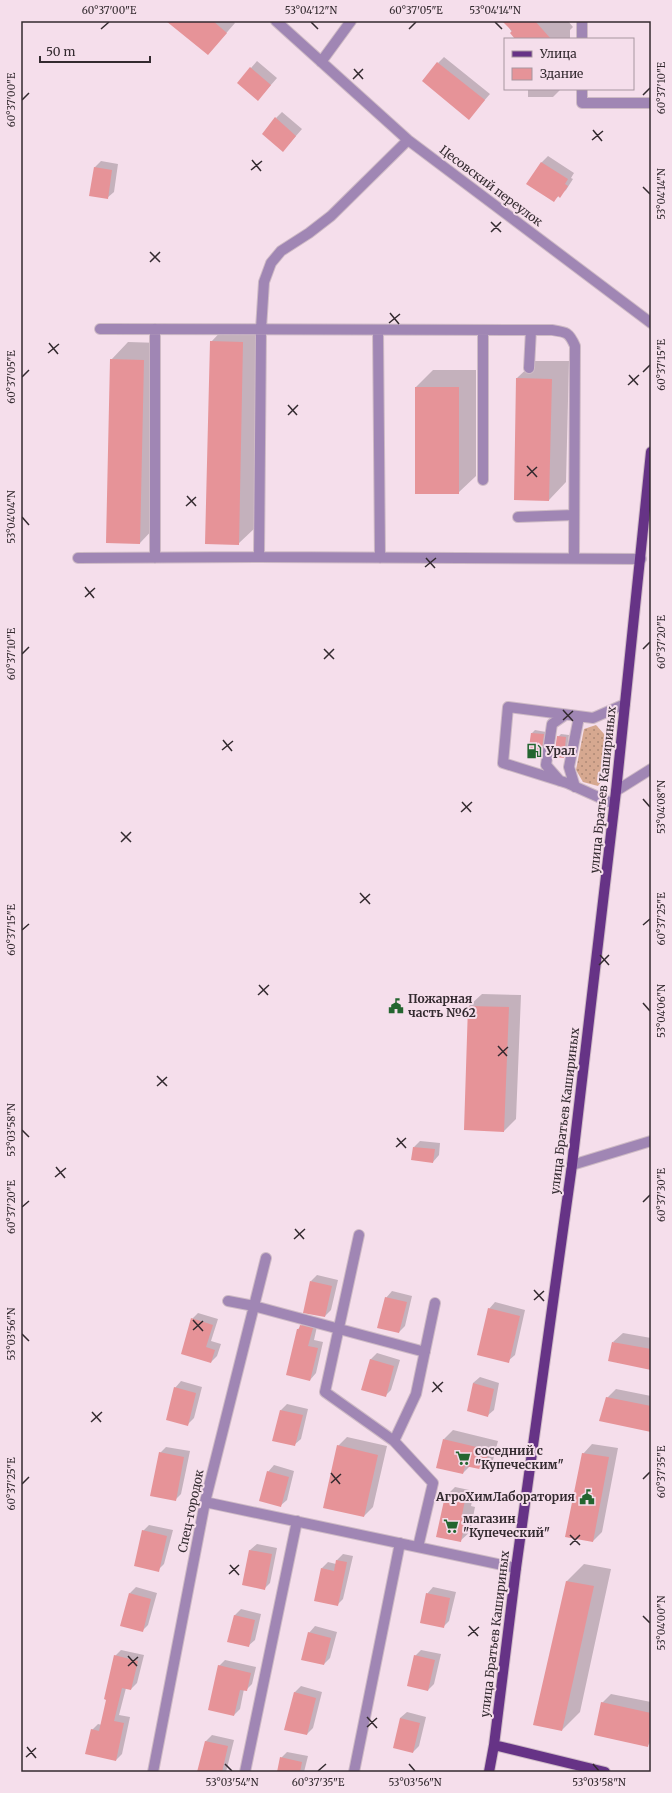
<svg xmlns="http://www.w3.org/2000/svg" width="672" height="1793" viewBox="0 0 672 1793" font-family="Merriweather,serif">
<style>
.grass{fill:url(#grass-dots)}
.shadow{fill:#0003}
.building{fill:#e69398}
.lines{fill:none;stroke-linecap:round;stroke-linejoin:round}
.minor-casing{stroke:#cebac5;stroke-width:12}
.major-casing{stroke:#cebac5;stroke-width:12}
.minor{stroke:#a086b4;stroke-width:10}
.major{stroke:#663386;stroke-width:10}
.ticks{fill:none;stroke:#332a2f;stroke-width:1.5}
.labels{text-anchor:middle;stroke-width:4;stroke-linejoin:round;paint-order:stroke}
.street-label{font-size:12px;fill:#332a2f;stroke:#f5deeb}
.poi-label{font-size:12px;font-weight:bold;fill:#332a2f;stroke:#f5deeb;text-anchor:start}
.neatline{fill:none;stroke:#332a2f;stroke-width:1.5}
.ticks-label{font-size:10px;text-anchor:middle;fill:#332a2f}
</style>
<defs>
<pattern id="grass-dots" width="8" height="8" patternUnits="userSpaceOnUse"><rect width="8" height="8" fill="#d6a890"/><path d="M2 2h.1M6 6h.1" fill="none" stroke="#ae8976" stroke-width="1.8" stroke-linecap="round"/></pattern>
</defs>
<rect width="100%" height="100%" fill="#f5deeb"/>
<path class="grass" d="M 596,725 L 605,735 L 603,779 L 598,786 L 583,782 L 576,770 L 584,729 Z"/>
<path class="shadow" d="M 168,21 L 233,21 L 235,23 L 208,54 Z
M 505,21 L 568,21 L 573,27 L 570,30 L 570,39 L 516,39 Z
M 444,57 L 490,94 L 469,118 L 438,63 Z
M 257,61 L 277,78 L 264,93 L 238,83 Z
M 528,89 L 561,89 L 553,97 L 528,97 Z
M 282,112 L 302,129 L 289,144 L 276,118 Z
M 548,156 L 574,173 L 571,178 L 573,179 L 566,190 L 554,200 L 528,183 L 542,162 Z
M 101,161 L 118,164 L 114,192 L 107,198 L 95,167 Z
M 228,324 L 260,325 L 256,527 L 238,544 L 211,342 Z
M 128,342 L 161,343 L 157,525 L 140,543 L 111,360 Z
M 535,361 L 569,361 L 566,482 L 549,500 L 517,378 Z
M 433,370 L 476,370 L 476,476 L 458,493 L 416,387 Z
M 535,730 L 546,732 L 543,751 L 540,754 L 532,733 Z
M 561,734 L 569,735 L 566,755 L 563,757 L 558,737 Z
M 482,994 L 521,995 L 516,1119 L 504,1131 L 469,1006 Z
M 420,1141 L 440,1143 L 439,1155 L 433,1162 L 414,1147 Z
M 317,1275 L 338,1280 L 331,1310 L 325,1316 L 311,1281 Z
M 392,1291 L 412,1296 L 405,1326 L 399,1332 L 386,1298 Z
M 495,1302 L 525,1310 L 515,1355 L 508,1361 L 489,1309 Z
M 198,1313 L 218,1319 L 211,1341 L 221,1344 L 217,1356 L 211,1362 L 192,1319 Z
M 307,1320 L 318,1322 L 314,1340 L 323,1342 L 316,1373 L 310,1380 L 298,1329 Z
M 623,1333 L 651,1338 L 651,1369 L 613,1342 Z
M 377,1353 L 400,1360 L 391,1390 L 385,1396 L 362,1389 L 371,1359 Z
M 480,1377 L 499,1383 L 494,1410 L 487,1416 L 473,1383 Z
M 181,1381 L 202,1387 L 194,1418 L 188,1424 L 175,1388 Z
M 616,1389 L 651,1396 L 651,1431 L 607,1398 Z
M 287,1404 L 308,1409 L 301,1439 L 294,1445 L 281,1410 Z
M 453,1430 L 498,1441 L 493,1460 L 484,1469 L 470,1466 L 463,1473 L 444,1439 Z
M 347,1437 L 387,1446 L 373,1507 L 364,1516 L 338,1446 Z
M 592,1444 L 618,1448 L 602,1532 L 593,1541 L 583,1454 Z
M 166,1447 L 190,1451 L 181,1494 L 175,1500 L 160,1453 Z
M 274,1465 L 294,1471 L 287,1500 L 280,1506 L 268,1472 Z
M 455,1487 L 474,1491 L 471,1506 L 475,1507 L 470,1532 L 460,1541 L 446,1496 Z
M 149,1525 L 173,1530 L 164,1564 L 158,1570 L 143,1531 Z
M 257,1544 L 277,1548 L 270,1583 L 264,1589 L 250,1550 Z
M 343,1554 L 353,1556 L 343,1599 L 337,1605 L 322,1568 L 328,1562 L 336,1564 L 337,1560 Z
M 584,1564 L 611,1569 L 580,1712 L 562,1730 L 534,1724 L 567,1581 Z
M 136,1587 L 157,1593 L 148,1625 L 142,1631 L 130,1593 Z
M 433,1587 L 456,1592 L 449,1621 L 443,1627 L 427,1594 Z
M 241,1609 L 261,1614 L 255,1640 L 248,1646 L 229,1642 L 235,1615 Z
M 315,1626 L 337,1632 L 330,1658 L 324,1664 L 309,1633 Z
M 121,1650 L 144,1655 L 137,1683 L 131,1689 L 126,1688 L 119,1715 L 130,1717 L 122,1754 L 116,1760 L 92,1730 L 98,1724 L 102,1725 L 115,1656 Z
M 421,1650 L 441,1654 L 434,1684 L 428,1690 L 415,1656 Z
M 225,1660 L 256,1667 L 252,1684 L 246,1690 L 244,1689 L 240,1709 L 234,1715 L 219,1666 Z
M 301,1686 L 322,1692 L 313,1728 L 307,1734 L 294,1693 Z
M 611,1694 L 651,1702 L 651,1742 L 647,1746 L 602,1703 Z
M 407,1712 L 426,1717 L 419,1746 L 413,1752 L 400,1718 Z
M 212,1735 L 234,1740 L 226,1772 L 198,1772 L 206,1741 Z
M 287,1752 L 308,1756 L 304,1772 L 278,1772 L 281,1758 Z"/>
<path class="building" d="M 166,21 L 213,21 L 227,33 L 208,55 Z
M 502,21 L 535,21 L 551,39 L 515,39 L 510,33 L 512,31 Z
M 437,62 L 485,100 L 469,120 L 422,81 Z
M 250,67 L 271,85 L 258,101 L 237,83 Z
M 275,117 L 296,136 L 283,152 L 262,134 Z
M 541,162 L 568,179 L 565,184 L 568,186 L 560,198 L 558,196 L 554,202 L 526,184 Z
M 94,167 L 112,170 L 108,199 L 89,196 Z
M 210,341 L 243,342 L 239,545 L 205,544 Z
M 110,359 L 144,360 L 140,544 L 106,543 Z
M 516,378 L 552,379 L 549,501 L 514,500 Z
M 415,387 L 459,387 L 459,494 L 415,494 Z
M 531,733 L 544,734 L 541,755 L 528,754 Z
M 557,736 L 566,737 L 564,758 L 554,757 Z
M 468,1006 L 509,1007 L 504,1132 L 464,1130 Z
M 413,1147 L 435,1149 L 433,1163 L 411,1160 Z
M 310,1281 L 332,1286 L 325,1317 L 303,1313 Z
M 385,1297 L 407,1302 L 399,1333 L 377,1328 Z
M 488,1308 L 520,1316 L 509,1363 L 477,1355 Z
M 191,1318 L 213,1325 L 206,1347 L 215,1350 L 211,1363 L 181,1354 Z
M 300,1325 L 313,1328 L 308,1346 L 318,1348 L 310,1381 L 286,1375 L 297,1329 L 299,1329 Z
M 612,1342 L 651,1349 L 651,1370 L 608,1361 Z
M 370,1359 L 394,1366 L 386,1397 L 361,1390 Z
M 473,1383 L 494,1389 L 488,1417 L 467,1411 Z
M 174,1387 L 196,1393 L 188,1426 L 166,1420 Z
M 606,1397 L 651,1406 L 651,1432 L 599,1421 Z
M 280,1410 L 303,1415 L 295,1446 L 272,1441 Z
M 443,1439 L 489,1450 L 484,1470 L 465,1466 L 463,1474 L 436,1468 Z
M 337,1445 L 378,1455 L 364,1517 L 323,1508 Z
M 159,1452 L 184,1457 L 176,1501 L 150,1496 Z
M 582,1453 L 609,1457 L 593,1542 L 565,1537 Z
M 267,1471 L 289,1477 L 281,1507 L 259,1501 Z
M 445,1496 L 465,1500 L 462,1515 L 466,1516 L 461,1542 L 436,1537 Z
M 142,1530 L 167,1536 L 159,1572 L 134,1566 Z
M 249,1550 L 272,1554 L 265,1590 L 242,1585 Z
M 336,1560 L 347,1562 L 338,1606 L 314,1601 L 321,1568 L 334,1571 Z
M 566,1581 L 594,1586 L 562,1731 L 533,1725 Z
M 129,1593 L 151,1599 L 143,1632 L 120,1626 Z
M 426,1593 L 450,1598 L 444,1628 L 420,1623 Z
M 234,1615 L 255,1620 L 249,1647 L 227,1642 Z
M 308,1632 L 331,1638 L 324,1665 L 301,1660 Z
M 114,1655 L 138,1661 L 131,1690 L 122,1688 L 114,1721 L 124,1723 L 116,1761 L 85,1754 L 91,1729 L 99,1731 L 106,1700 L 104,1699 Z
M 414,1655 L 435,1660 L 428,1691 L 407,1686 Z
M 218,1665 L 251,1673 L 247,1691 L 240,1690 L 234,1716 L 208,1710 Z
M 294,1692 L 316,1698 L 307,1735 L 284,1730 Z
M 601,1702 L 651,1713 L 651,1732 L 648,1747 L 594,1735 Z
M 400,1718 L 420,1723 L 413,1753 L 393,1748 Z
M 205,1741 L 228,1746 L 222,1772 L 197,1772 Z
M 280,1757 L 302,1762 L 300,1772 L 277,1772 Z"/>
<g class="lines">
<g class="minor-casing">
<path id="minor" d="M 276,21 L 408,140 L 651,323
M 582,21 L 582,39
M 321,62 L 351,21
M 582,89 L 582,103 L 651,103
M 100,329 L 552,330 C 566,332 569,332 575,346 L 574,558
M 378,330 L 380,558
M 529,368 L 531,330
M 483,480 L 483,330
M 518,517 L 574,515
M 259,557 L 261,329 L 264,282 L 271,263 L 281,251 L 309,233 L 331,216 L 408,140
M 78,558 L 259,557 L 641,559
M 155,558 L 155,329
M 560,781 L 546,765 L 552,724 L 565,715
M 575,787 L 569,767 L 579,717
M 616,791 L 651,769
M 614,804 L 567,783 L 503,763 L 508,707 L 593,718 L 625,704
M 572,1165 L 651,1141
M 359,1235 L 325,1392 L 394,1441 L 433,1483 L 418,1547
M 228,1301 L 254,1306 L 425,1352
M 394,1441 L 416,1394 L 435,1303
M 205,1502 L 516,1568
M 153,1772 L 205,1502 L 266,1258
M 245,1772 L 297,1521
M 354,1772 L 400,1543"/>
</g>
<g class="major-casing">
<path id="major" d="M 494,1745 L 605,1772
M 489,1772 L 494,1745 L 516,1568 L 572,1165 L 616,791 L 651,452"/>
</g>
<use href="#minor" class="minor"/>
<use href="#major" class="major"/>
</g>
<path class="ticks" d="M 311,22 L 318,29M 495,22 L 502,29M 101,29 L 109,22M 409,29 L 416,22M 354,69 L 363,79M 353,79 L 363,69M 643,95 L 650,88M 22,100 L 29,93M 593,130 L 602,141M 592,140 L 603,131M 252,160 L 261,171M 251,170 L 262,161M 643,187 L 650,194M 491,222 L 501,232M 491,232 L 501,222M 150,252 L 160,262M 150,262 L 160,252M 390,313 L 399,324M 389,323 L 400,314M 49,343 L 58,354M 48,353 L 59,344M 643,372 L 650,365M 629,375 L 638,385M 22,377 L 29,370M 628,385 L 639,375M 288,405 L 297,415M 288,415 L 298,405M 527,466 L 537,477M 527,476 L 537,467M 187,496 L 196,506M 186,506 L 196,497M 22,517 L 29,525M 426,558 L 435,568M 425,567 L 436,558M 85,587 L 94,598M 85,597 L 95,588M 324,649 L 334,659M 643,649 L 650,642M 22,654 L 29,647M 324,659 L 334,649M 563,710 L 573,721M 563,720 L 573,711M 223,740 L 232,751M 222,750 L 233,741M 643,799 L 650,807M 462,802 L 471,812M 461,812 L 472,802M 121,832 L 131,842M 121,842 L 131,832M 360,893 L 370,904M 360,903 L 370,894M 643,925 L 650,919M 22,930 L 29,924M 600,955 L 609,965M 599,965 L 609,955M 259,985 L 268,995M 258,995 L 269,985M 643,1003 L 650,1011M 498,1046 L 507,1056M 498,1056 L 508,1047M 157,1076 L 167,1086M 157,1086 L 167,1077M 22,1130 L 29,1137M 397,1138 L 406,1148M 396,1147 L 406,1138M 56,1167 L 65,1178M 55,1177 L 66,1168M 643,1202 L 650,1195M 22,1207 L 29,1201M 295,1229 L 304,1239M 294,1239 L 305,1229M 534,1290 L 544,1301M 534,1300 L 544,1291M 193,1320 L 203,1331M 193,1330 L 203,1321M 22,1334 L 29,1341M 433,1382 L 442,1392M 432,1392 L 443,1382M 92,1412 L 101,1422M 91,1422 L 102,1412M 331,1473 L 340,1484M 643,1479 L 650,1472M 331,1483 L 341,1474M 22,1484 L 29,1477M 570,1535 L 580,1545M 570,1545 L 580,1535M 230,1565 L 239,1575M 229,1574 L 239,1565M 643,1616 L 650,1623M 469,1626 L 478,1636M 468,1636 L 479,1627M 128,1656 L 137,1666M 128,1666 L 138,1657M 367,1717 L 377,1728M 367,1727 L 377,1718M 27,1747 L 36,1758M 26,1757 L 36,1748M 225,1764 L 232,1771M 409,1764 L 415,1771M 593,1764 L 599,1771M 318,1771 L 326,1764"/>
<defs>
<g id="fuel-bare" transform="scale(1.2)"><path d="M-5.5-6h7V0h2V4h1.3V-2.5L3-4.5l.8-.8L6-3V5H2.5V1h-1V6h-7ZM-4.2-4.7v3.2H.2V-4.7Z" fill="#23652f" stroke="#f5deeb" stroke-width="2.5" paint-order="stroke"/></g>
<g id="civic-bare" transform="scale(1.2)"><path d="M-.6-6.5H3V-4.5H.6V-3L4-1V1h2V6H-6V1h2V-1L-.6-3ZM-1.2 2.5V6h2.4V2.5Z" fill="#23652f" stroke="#f5deeb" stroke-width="2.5" paint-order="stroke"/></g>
<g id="supermarket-bare" transform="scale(1.2)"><path d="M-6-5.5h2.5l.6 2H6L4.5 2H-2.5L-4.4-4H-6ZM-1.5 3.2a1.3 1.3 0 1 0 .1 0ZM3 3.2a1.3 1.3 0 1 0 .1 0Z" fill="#23652f" stroke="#f5deeb" stroke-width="2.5" paint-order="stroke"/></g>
</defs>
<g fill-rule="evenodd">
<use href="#fuel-bare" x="534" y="751"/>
<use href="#civic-bare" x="396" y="1006"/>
<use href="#supermarket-bare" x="463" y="1458"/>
<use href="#civic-bare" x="587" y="1497"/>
<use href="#supermarket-bare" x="451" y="1526"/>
</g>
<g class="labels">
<g class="street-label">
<text transform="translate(491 186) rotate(37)" y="4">Цесовский переулок</text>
<text transform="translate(603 790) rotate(-84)" y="4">улица Братьев Кашириных</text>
<text transform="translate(565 1111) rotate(-83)" y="4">улица Братьев Кашириных</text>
<text transform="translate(191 1511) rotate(-78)" y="4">Спец-городок</text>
<text transform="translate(495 1634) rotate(-83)" y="4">улица Братьев Кашириных</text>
</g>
<g class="poi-label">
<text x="546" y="755">Урал</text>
<text x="408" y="1003">Пожарная<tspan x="408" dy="14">часть №62</tspan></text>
<text x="475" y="1455">соседний с<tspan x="475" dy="14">"Купеческим"</tspan></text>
<text x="575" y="1501" text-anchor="end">АгроХимЛаборатория</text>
<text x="463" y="1523">магазин<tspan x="463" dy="14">"Купеческий"</tspan></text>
</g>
</g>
<rect width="672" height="1793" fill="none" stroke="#f5deeb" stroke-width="44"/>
<rect x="504" y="38" width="130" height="52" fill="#f5deeb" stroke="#a796a0"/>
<rect x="512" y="51" width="20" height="6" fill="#663386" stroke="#a796a0"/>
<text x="540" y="58" font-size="12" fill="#332a2f">Улица</text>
<rect x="512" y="68" width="20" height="12" fill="#e69398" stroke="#a796a0"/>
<text x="540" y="78" font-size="12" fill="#332a2f">Здание</text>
<path d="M40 56v6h110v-6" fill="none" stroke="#332a2f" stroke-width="2"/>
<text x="46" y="56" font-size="12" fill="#332a2f" stroke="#f5deeb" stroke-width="3" paint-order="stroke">50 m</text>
<rect x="22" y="22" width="628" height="1749" class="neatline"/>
<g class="ticks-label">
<text x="109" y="14">60°37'00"E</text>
<text x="311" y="14">53°04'12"N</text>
<text x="416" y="14">60°37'05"E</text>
<text x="495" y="14">53°04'14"N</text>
<text transform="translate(661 88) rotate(-90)" y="4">60°37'10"E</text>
<text transform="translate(11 100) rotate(-90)" y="4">60°37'00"E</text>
<text transform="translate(661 194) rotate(-90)" y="4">53°04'14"N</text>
<text transform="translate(661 365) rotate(-90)" y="4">60°37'15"E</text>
<text transform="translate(11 377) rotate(-90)" y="4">60°37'05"E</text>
<text transform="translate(11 517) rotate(-90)" y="4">53°04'04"N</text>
<text transform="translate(661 642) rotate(-90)" y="4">60°37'20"E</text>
<text transform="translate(11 654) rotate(-90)" y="4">60°37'10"E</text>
<text transform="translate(661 807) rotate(-90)" y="4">53°04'08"N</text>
<text transform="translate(661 919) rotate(-90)" y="4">60°37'25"E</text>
<text transform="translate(11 930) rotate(-90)" y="4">60°37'15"E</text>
<text transform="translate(661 1011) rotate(-90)" y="4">53°04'06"N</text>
<text transform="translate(11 1130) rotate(-90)" y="4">53°03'58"N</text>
<text transform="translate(661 1195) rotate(-90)" y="4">60°37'30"E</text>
<text transform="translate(11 1207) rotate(-90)" y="4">60°37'20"E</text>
<text transform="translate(11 1334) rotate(-90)" y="4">53°03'56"N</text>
<text transform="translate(661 1472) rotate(-90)" y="4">60°37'35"E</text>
<text transform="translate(11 1484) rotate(-90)" y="4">60°37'25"E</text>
<text transform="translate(661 1623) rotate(-90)" y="4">53°04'00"N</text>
<text x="232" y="1786">53°03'54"N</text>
<text x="318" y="1786">60°37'35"E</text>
<text x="415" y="1786">53°03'56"N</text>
<text x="599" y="1786">53°03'58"N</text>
</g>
</svg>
